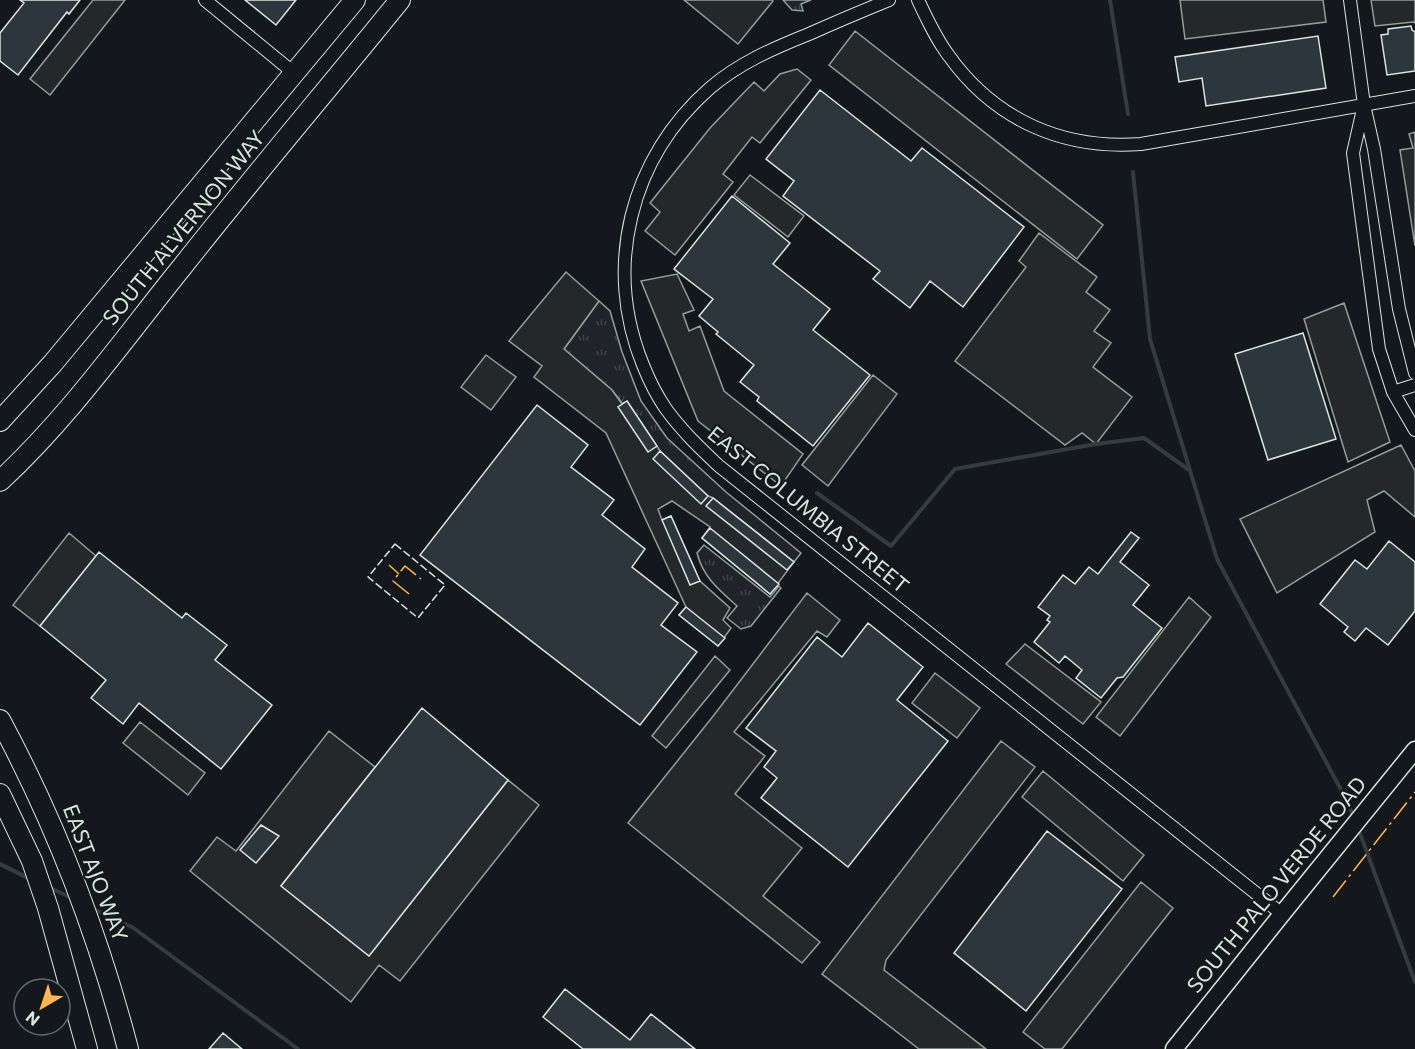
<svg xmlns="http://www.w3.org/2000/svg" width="1415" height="1049" viewBox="0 0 1415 1049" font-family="Commissioner,sans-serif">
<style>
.grass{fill:url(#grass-tufts);stroke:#939e99;stroke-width:1.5}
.parking{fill:#24282b;stroke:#939e99;stroke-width:1.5}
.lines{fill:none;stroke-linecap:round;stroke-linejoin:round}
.stream{stroke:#363b3e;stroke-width:4}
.building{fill:#2c363c;stroke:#d8e6dc;stroke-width:1.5}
.street-casing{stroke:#d8e6dc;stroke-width:14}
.secondary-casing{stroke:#d8e6dc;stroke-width:19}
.primary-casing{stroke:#d8e6dc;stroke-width:22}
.street{stroke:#14181c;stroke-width:12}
.secondary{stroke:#14181c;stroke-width:16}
.primary{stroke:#14181c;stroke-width:20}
.fence{stroke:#d8e6dc;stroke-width:1.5;stroke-dasharray:8 3;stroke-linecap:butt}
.power{stroke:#ffb74d;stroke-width:1.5;stroke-dasharray:21 4.5 3 4.5;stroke-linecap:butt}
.labels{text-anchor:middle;stroke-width:4.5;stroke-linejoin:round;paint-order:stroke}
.street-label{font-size:21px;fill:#d8e6dc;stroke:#14181c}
</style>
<defs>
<pattern id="grass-tufts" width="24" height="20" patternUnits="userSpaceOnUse" patternTransform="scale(1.5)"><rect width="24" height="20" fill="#202428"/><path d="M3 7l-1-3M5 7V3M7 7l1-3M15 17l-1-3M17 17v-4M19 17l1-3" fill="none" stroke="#404447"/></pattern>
</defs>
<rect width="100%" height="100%" fill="#14181c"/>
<path class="grass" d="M 783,0 L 811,0 L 801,4 L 803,11 L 792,10 Z
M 599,301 L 610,311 L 622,352 L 641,401 L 667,438 L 726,492 L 801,553 L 794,562 L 713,498 L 708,496 L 660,451 L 627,402 L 623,404 L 612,390 L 564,349 Z
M 704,545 L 770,597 L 779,586 L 781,588 L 751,626 L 741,629 L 727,618 L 737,606 C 719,590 703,577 697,553 Z"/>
<path class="parking" d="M 93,0 L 125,0 L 50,95 L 30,79 Z
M 684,0 L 772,0 L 773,1 L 738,44 Z
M 1180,0 L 1323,0 L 1326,22 L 1185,39 Z
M 1371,0 L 1415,0 L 1415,23 L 1413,22 L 1375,26 Z
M 855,31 L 1103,225 L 1077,259 L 829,65 Z
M 797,69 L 811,80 L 760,143 L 752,137 L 723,174 L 733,182 L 675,255 L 645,231 L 660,212 L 650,203 L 710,128 L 754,82 L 764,91 L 780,74 Z
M 1415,132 L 1415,246 L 1400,150 L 1413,148 L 1409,134 Z
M 750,175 L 804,216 L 788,237 L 734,195 Z
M 1039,233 L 1097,277 L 1086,292 L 1110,310 L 1094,331 L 1111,343 L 1093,367 L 1132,397 L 1096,444 L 1082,433 L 1065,445 L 955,361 L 1026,267 L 1019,261 Z
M 566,272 L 599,301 L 564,349 L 612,390 L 622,404 L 627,401 L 660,451 L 708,496 L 713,498 L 794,562 L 770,594 L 702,538 L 710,527 L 672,501 L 658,509 L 662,520 L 671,516 L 700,581 L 730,608 L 723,620 L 731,628 L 718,646 L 679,615 L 686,607 L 606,433 L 534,377 L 542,366 L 509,341 Z
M 677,274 L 694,310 L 683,314 L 689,331 L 700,326 L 724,391 L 803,454 L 781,486 L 698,421 L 641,281 Z
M 1344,303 L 1390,442 L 1348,462 L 1304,319 Z
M 486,355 L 516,377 L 491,410 L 461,387 Z
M 873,375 L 897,394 L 828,486 L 802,465 Z
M 1401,445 L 1415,471 L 1415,517 L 1384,491 L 1367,500 L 1375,532 L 1277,593 L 1240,519 Z
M 69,533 L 96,556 L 40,626 L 13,605 Z
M 807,593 L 840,620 L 827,637 L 817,631 L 734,732 L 765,756 L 735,794 L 802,848 L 763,896 L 820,942 L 802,963 L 628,823 L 714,715 Z
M 1189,597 L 1211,617 L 1120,736 L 1096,717 Z
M 1025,644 L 1101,702 L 1083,724 L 1006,664 Z
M 715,656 L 730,670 L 666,748 L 652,736 Z
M 935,673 L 980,708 L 957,738 L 912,703 Z
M 140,722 L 205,773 L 188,795 L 123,743 Z
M 329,731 L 375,767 L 281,886 L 369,956 L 508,780 L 539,805 L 400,981 L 379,965 L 351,1002 L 190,871 L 217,837 L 236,851 Z
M 1001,741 L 1035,767 L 886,960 L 884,970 L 986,1049 L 919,1049 L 822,974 Z
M 1043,771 L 1144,855 L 1123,881 L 1022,797 Z
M 1141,882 L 1173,908 L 1062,1049 L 1045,1049 L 1023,1032 Z"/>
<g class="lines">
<path class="stream" d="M 1110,0 L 1128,114
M 1133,172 L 1150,339 L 1217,559 L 1346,799 L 1354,818
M 817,493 L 891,546 L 955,469 L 1096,444 L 1144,438 L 1189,470
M 1358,828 L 1415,982
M 0,864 L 30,879
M 48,887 L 74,899
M 91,908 L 132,927 L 298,1049"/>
</g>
<path class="building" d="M 20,0 L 80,0 L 69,14 L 67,12 L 18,75 L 0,61 L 0,33 L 24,3 Z
M 245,0 L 296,0 L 276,25 Z
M 1411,26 L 1412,30 L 1415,32 L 1415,71 L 1387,75 L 1381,35 L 1388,34 L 1388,29 Z
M 1318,36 L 1326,88 L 1206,106 L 1202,78 L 1179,82 L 1175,57 Z
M 820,90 L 911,161 L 922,148 L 1024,227 L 963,307 L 930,281 L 910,308 L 873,279 L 880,271 L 783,196 L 794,181 L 766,159 Z
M 732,196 L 790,243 L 773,264 L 830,309 L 813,330 L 870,375 L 813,446 L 757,401 L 759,397 L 740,382 L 754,365 L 716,334 L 718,332 L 699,316 L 713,299 L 674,269 Z
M 1303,333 L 1336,439 L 1268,460 L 1235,354 Z
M 627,401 L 657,446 L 648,452 L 618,407 Z
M 537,405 L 588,445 L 571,467 L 614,500 L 602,515 L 645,549 L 632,567 L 678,603 L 661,625 L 697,652 L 640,725 L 420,555 Z
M 660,451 L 708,496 L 701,504 L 653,459 Z
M 713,498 L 794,562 L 787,570 L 706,506 Z
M 671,516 L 700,581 L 690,585 L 662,520 Z
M 710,528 L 779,584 L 770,594 L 702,538 Z
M 1131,532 L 1139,538 L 1120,562 L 1149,585 L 1133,605 L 1162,628 L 1123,677 L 1117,678 L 1101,698 L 1076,678 L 1082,670 L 1065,656 L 1059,663 L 1034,642 L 1050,622 L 1047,620 L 1050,616 L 1038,607 L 1063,575 L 1075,584 L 1089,567 L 1098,574 Z
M 1389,541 L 1415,562 L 1415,611 L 1388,645 L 1366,628 L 1355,641 L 1344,632 L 1348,627 L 1320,604 L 1355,560 L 1367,569 Z
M 99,552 L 182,618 L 186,613 L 227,645 L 215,660 L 272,705 L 221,769 L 139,703 L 123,724 L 91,698 L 106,680 L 40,626 Z
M 686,607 L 725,638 L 718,646 L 679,615 Z
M 868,623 L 923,667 L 897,700 L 948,741 L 848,867 L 761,798 L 777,778 L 764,767 L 776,751 L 746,728 L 817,637 L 842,657 Z
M 422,708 L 508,780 L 369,956 L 281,886 Z
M 261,825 L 279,836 L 256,863 L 240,850 Z
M 1047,831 L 1122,889 L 1026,1011 L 954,953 Z
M 565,989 L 630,1040 L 651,1014 L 695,1049 L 583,1049 L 543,1017 Z
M 223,1033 L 242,1049 L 209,1049 Z"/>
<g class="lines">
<g class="street-casing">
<path id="street" d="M 205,0 L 295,74
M 889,0 C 862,11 836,22 809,34 C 774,48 739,63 710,88 C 630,158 603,267 643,365 C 649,380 657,396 666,409 C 682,431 700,448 719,466 L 1282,914
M 918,0 C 927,19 936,39 949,56 C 995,120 1063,150 1141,144 L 1415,96
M 1350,0 L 1364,105 L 1374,149 L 1399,309 L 1415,373
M 1363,109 L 1353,153 L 1379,349 L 1393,392 L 1415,430
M 1393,392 L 1415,385"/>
</g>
<g class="secondary-casing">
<path id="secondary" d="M 1174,1049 L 1282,914 L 1415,750"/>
</g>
<g class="primary-casing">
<path id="primary" d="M 0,421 L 53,363 L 355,0
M 0,481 C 69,417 123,340 182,267 C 253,177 328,89 400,0
M 0,720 C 56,824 98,934 128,1049
M 0,794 L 32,861 L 48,908 L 87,1049"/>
</g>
<use href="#street" class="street"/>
<use href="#secondary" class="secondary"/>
<use href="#primary" class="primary"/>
<path class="fence" d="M 395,544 L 445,585 L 418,618 L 368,577 Z"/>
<path class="power" d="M 389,565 L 399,574
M 409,594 L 393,581 L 405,566 L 421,579
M 1333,897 L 1415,792"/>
</g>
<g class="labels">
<g class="street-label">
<text transform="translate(184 228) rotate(-51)" y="7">SOUTH ALVERNON WAY</text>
<text transform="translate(808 510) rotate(39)" y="7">EAST COLUMBIA STREET</text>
<text transform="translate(95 873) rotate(69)" y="7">EAST AJO WAY</text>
<text transform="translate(1277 885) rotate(-51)" y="7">SOUTH PALO VERDE ROAD</text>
</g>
</g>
<g transform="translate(42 1007) rotate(219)"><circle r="28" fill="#14181c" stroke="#626a69" stroke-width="1.5"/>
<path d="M0-4.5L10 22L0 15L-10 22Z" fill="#ffb74d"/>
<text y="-9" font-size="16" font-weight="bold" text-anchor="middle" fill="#d8e6dc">N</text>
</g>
</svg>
